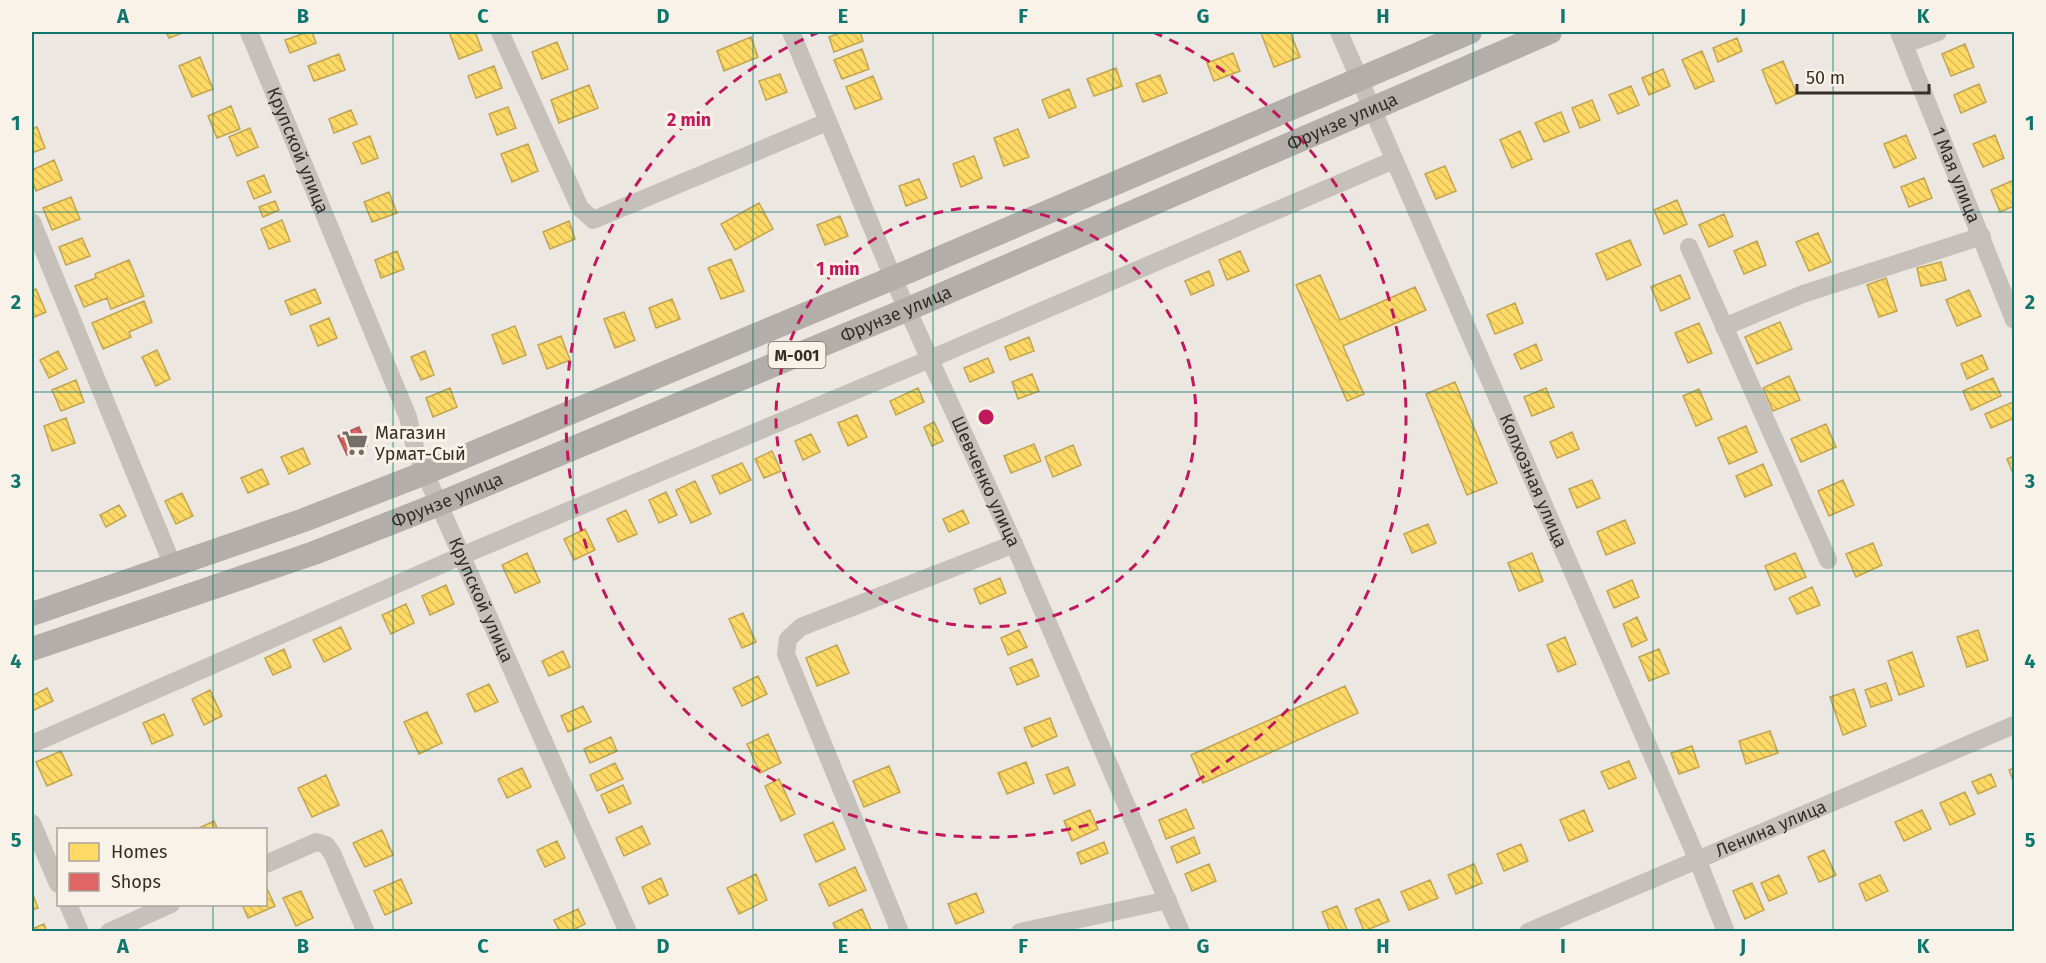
<svg xmlns="http://www.w3.org/2000/svg" width="2046" height="963" viewBox="0 0 2046 963" font-family="'Fira Sans',sans-serif">
<style>
.homes{fill:url(#homes-back-hatch);stroke:#c2a553;stroke-width:1.5}
.shops{fill:url(#shops-back-hatch);stroke:#ad5553;stroke-width:1.5}
.lines{fill:none;stroke-linecap:round;stroke-linejoin:round}
.minor{stroke:#c5c0ba;stroke-width:18}
.major{stroke:#b3aea9;stroke-width:24}
.grid{fill:none;stroke:#0f766e;stroke-width:1.5;stroke-opacity:0.55}
.ring{fill:none;stroke:#c2185b;stroke-width:3;stroke-dasharray:10 8}
.labels{text-anchor:middle;stroke-width:6;stroke-linejoin:round;paint-order:stroke}
.shield{fill:#f8f2e8;stroke:#706862;stroke-width:1.5}
.shield-label{font-size:16px;font-weight:bold;fill:#352d28}
.street-label{font-size:18px;fill:#352d28;stroke:#f8f2e8}
.poi-label{font-size:18px;fill:#352d28;stroke:#f8f2e8;text-anchor:start}
.centre{fill:#c2185b;stroke:#f8f2e8;stroke-width:3}
.ring-label{font-size:18px;text-anchor:middle;font-weight:bold;fill:#c2185b;stroke:#f8f2e8;stroke-width:6;stroke-linejoin:round;paint-order:stroke}
.neatline{fill:none;stroke:#0f766e;stroke-width:2}
.grid-label{font-size:20px;text-anchor:middle;font-weight:bold;fill:#0f766e}
</style>
<defs>
<pattern id="homes-back-hatch" width="6" height="6" patternUnits="userSpaceOnUse" patternTransform="scale(1.5)"><rect width="6" height="6" fill="#ffd966"/><path d="M-1 5l2 2M0 0l6 6M5-1l2 2" fill="none" stroke="#dbbb58"/></pattern>
<pattern id="shops-back-hatch" width="6" height="6" patternUnits="userSpaceOnUse" patternTransform="scale(1.5)"><rect width="6" height="6" fill="#e06666"/><path d="M-1 5l2 2M0 0l6 6M5-1l2 2" fill="none" stroke="#b65454"/></pattern>
</defs>
<rect width="100%" height="100%" fill="#ece7e0"/>
<path class="homes" d="M 166,32 L 185,32 L 169,38 Z
M 308,32 L 312,32 L 316,43 L 290,53 L 285,40 Z
M 449,32 L 475,32 L 482,50 L 459,59 Z
M 842,32 L 860,32 L 863,41 L 834,52 L 829,37 Z
M 1265,32 L 1290,32 L 1300,57 L 1274,67 L 1261,33 Z
M 751,37 L 758,57 L 724,71 L 717,51 Z
M 1737,38 L 1742,51 L 1718,62 L 1713,48 Z
M 557,42 L 568,69 L 542,79 L 532,52 Z
M 1965,44 L 1974,67 L 1951,76 L 1942,54 Z
M 862,49 L 869,69 L 842,79 L 834,60 Z
M 1702,51 L 1714,81 L 1695,89 L 1682,60 Z
M 1233,53 L 1240,71 L 1214,81 L 1207,63 Z
M 339,54 L 345,70 L 314,81 L 308,66 Z
M 200,57 L 213,89 L 192,97 L 179,66 Z
M 1783,61 L 1797,94 L 1776,104 L 1762,70 Z
M 494,66 L 502,88 L 476,98 L 468,76 Z
M 1116,68 L 1122,86 L 1094,96 L 1087,79 Z
M 1663,69 L 1670,86 L 1649,95 L 1642,78 Z
M 780,74 L 787,92 L 766,100 L 759,81 Z
M 1160,75 L 1167,93 L 1143,102 L 1136,84 Z
M 873,76 L 882,99 L 855,109 L 846,87 Z
M 1979,84 L 1986,102 L 1961,113 L 1954,95 Z
M 589,85 L 598,108 L 559,123 L 551,100 Z
M 1631,86 L 1639,105 L 1618,114 L 1609,95 Z
M 1069,89 L 1076,107 L 1049,118 L 1042,100 Z
M 1592,100 L 1600,120 L 1580,128 L 1572,108 Z
M 231,106 L 240,129 L 217,138 L 208,116 Z
M 508,107 L 516,128 L 497,135 L 489,114 Z
M 351,110 L 357,124 L 334,133 L 329,119 Z
M 1561,112 L 1569,132 L 1544,142 L 1535,123 Z
M 37,127 L 45,148 L 32,153 L 32,129 Z
M 250,128 L 258,147 L 237,156 L 229,137 Z
M 1018,129 L 1029,157 L 1004,166 L 994,138 Z
M 1520,131 L 1532,159 L 1512,168 L 1500,140 Z
M 1906,135 L 1916,158 L 1894,168 L 1884,144 Z
M 1995,135 L 2004,158 L 1983,167 L 1973,144 Z
M 370,136 L 378,158 L 362,164 L 353,143 Z
M 528,144 L 538,171 L 512,182 L 501,154 Z
M 974,156 L 982,178 L 961,187 L 953,164 Z
M 54,160 L 62,180 L 36,191 L 32,179 L 32,170 Z
M 1445,166 L 1456,191 L 1436,199 L 1425,174 Z
M 264,175 L 271,192 L 254,199 L 247,182 Z
M 1924,178 L 1932,198 L 1909,207 L 1901,187 Z
M 919,179 L 927,198 L 906,206 L 899,186 Z
M 2014,180 L 2014,206 L 2000,212 L 1991,190 Z
M 389,192 L 397,213 L 372,222 L 364,202 Z
M 71,197 L 80,219 L 52,230 L 43,208 Z
M 1677,200 L 1687,224 L 1664,234 L 1654,210 Z
M 275,201 L 279,210 L 263,217 L 259,207 Z
M 759,203 L 773,229 L 735,250 L 721,224 Z
M 1724,214 L 1733,236 L 1709,247 L 1699,225 Z
M 840,216 L 848,236 L 825,245 L 817,225 Z
M 282,220 L 290,241 L 269,249 L 261,229 Z
M 569,221 L 575,239 L 550,249 L 543,232 Z
M 1818,233 L 1831,262 L 1809,271 L 1796,242 Z
M 82,238 L 90,256 L 66,265 L 59,247 Z
M 1630,240 L 1641,265 L 1607,280 L 1596,254 Z
M 1757,241 L 1766,265 L 1744,274 L 1734,251 Z
M 397,251 L 404,269 L 381,278 L 375,260 Z
M 1240,251 L 1249,271 L 1227,280 L 1219,260 Z
M 731,259 L 744,291 L 721,299 L 708,268 Z
M 129,260 L 144,296 L 111,309 L 107,298 L 84,307 L 75,286 L 96,278 L 95,274 Z
M 1941,262 L 1946,280 L 1921,286 L 1917,268 Z
M 1209,271 L 1214,285 L 1191,295 L 1185,281 Z
M 1320,275 L 1340,320 L 1415,287 L 1426,310 L 1343,346 L 1364,394 L 1347,401 L 1296,285 Z
M 1680,275 L 1690,298 L 1661,311 L 1651,287 Z
M 1886,278 L 1897,311 L 1879,317 L 1867,285 Z
M 36,289 L 46,312 L 32,318 L 32,291 Z
M 315,289 L 321,303 L 291,315 L 285,301 Z
M 1969,290 L 1981,316 L 1957,326 L 1946,300 Z
M 672,299 L 680,319 L 656,328 L 649,308 Z
M 144,301 L 152,322 L 129,332 L 131,337 L 103,349 L 92,323 Z
M 1515,303 L 1523,323 L 1495,334 L 1487,315 Z
M 624,312 L 635,340 L 615,348 L 604,319 Z
M 329,318 L 337,338 L 318,346 L 310,326 Z
M 1780,322 L 1792,349 L 1757,364 L 1745,337 Z
M 1699,323 L 1712,353 L 1688,363 L 1675,333 Z
M 515,326 L 526,355 L 503,364 L 492,335 Z
M 561,336 L 570,360 L 547,369 L 538,345 Z
M 1029,337 L 1034,351 L 1010,360 L 1005,347 Z
M 1536,344 L 1542,360 L 1521,369 L 1514,354 Z
M 157,350 L 170,379 L 156,386 L 142,357 Z
M 58,351 L 67,369 L 49,378 L 40,360 Z
M 425,351 L 434,375 L 421,380 L 411,357 Z
M 1982,355 L 1988,369 L 1967,379 L 1961,364 Z
M 988,358 L 994,372 L 970,382 L 964,368 Z
M 1032,374 L 1039,391 L 1018,399 L 1012,382 Z
M 1789,376 L 1800,400 L 1773,411 L 1763,388 Z
M 1993,378 L 2001,396 L 1971,410 L 1963,391 Z
M 76,380 L 84,402 L 61,411 L 52,390 Z
M 1455,382 L 1497,483 L 1467,495 L 1426,394 Z
M 450,388 L 457,407 L 433,417 L 426,398 Z
M 918,388 L 924,402 L 896,415 L 890,401 Z
M 1546,388 L 1554,407 L 1532,416 L 1524,397 Z
M 1699,389 L 1712,419 L 1696,426 L 1683,396 Z
M 2013,402 L 2014,418 L 1991,428 L 1985,414 Z
M 857,415 L 867,437 L 848,446 L 838,423 Z
M 66,418 L 75,443 L 52,451 L 44,426 Z
M 934,422 L 943,441 L 932,446 L 924,427 Z
M 1826,424 L 1836,447 L 1801,462 L 1791,439 Z
M 1746,426 L 1757,452 L 1729,464 L 1718,438 Z
M 1572,432 L 1579,449 L 1557,458 L 1550,442 Z
M 811,434 L 820,452 L 803,460 L 795,441 Z
M 1034,444 L 1041,461 L 1011,473 L 1004,456 Z
M 1073,445 L 1081,465 L 1053,477 L 1045,457 Z
M 303,448 L 310,464 L 289,474 L 281,457 Z
M 772,451 L 781,471 L 764,478 L 755,459 Z
M 2014,456 L 2014,476 L 2007,459 Z
M 742,463 L 751,480 L 720,494 L 712,476 Z
M 1763,464 L 1772,485 L 1745,497 L 1736,476 Z
M 262,469 L 269,484 L 248,493 L 241,478 Z
M 1592,480 L 1600,498 L 1577,508 L 1569,489 Z
M 1843,480 L 1854,505 L 1829,516 L 1818,491 Z
M 695,481 L 711,514 L 691,523 L 676,490 Z
M 666,492 L 677,515 L 659,523 L 649,500 Z
M 182,493 L 193,516 L 176,524 L 165,501 Z
M 119,505 L 126,516 L 106,527 L 100,515 Z
M 626,510 L 637,534 L 618,542 L 607,519 Z
M 963,510 L 969,523 L 949,532 L 943,519 Z
M 1625,520 L 1635,543 L 1606,555 L 1597,532 Z
M 1428,524 L 1436,543 L 1412,553 L 1404,534 Z
M 585,529 L 595,550 L 574,560 L 564,539 Z
M 1873,543 L 1882,565 L 1856,577 L 1846,554 Z
M 527,553 L 540,582 L 515,593 L 502,565 Z
M 1532,553 L 1543,581 L 1519,591 L 1508,563 Z
M 1795,553 L 1806,577 L 1775,590 L 1765,566 Z
M 1000,578 L 1006,593 L 980,604 L 974,589 Z
M 1632,580 L 1639,597 L 1614,608 L 1607,591 Z
M 446,585 L 454,604 L 430,615 L 422,596 Z
M 1812,587 L 1820,605 L 1797,614 L 1789,598 Z
M 406,604 L 414,623 L 391,634 L 382,615 Z
M 743,613 L 756,642 L 742,648 L 729,619 Z
M 1637,617 L 1647,640 L 1632,647 L 1623,624 Z
M 341,627 L 351,649 L 324,662 L 313,640 Z
M 1019,630 L 1027,647 L 1008,655 L 1001,638 Z
M 1978,630 L 1988,660 L 1967,667 L 1957,637 Z
M 1565,637 L 1576,664 L 1558,672 L 1547,645 Z
M 837,645 L 849,673 L 817,686 L 806,658 Z
M 284,649 L 291,667 L 273,675 L 265,658 Z
M 1659,649 L 1669,673 L 1649,681 L 1639,657 Z
M 563,651 L 570,667 L 549,676 L 542,661 Z
M 1912,652 L 1924,686 L 1899,695 L 1888,661 Z
M 1032,659 L 1039,676 L 1017,685 L 1010,668 Z
M 758,676 L 767,694 L 742,706 L 733,688 Z
M 1886,683 L 1892,700 L 1871,707 L 1865,690 Z
M 489,684 L 498,702 L 475,712 L 467,694 Z
M 1345,686 L 1358,713 L 1203,783 L 1191,755 Z
M 47,688 L 53,701 L 32,711 L 32,696 Z
M 1854,689 L 1866,726 L 1843,735 L 1830,697 Z
M 210,690 L 222,716 L 204,725 L 192,699 Z
M 583,706 L 591,722 L 568,732 L 561,716 Z
M 427,712 L 442,743 L 419,754 L 404,722 Z
M 164,714 L 173,735 L 152,744 L 143,723 Z
M 1050,718 L 1057,736 L 1032,747 L 1024,728 Z
M 1770,731 L 1778,753 L 1746,764 L 1739,741 Z
M 768,734 L 781,763 L 760,773 L 747,744 Z
M 611,737 L 617,751 L 590,763 L 584,749 Z
M 1692,746 L 1699,767 L 1679,774 L 1671,753 Z
M 61,751 L 72,775 L 47,786 L 36,762 Z
M 1629,761 L 1636,778 L 1609,789 L 1601,772 Z
M 1026,762 L 1034,783 L 1007,794 L 998,773 Z
M 615,763 L 623,779 L 597,791 L 590,775 Z
M 889,766 L 900,792 L 864,807 L 853,781 Z
M 1068,767 L 1075,785 L 1054,794 L 1046,775 Z
M 522,768 L 531,787 L 507,798 L 498,779 Z
M 2014,768 L 2014,783 L 2009,770 Z
M 1991,774 L 1996,786 L 1978,794 L 1972,782 Z
M 326,775 L 339,805 L 312,817 L 298,788 Z
M 779,779 L 795,814 L 781,821 L 765,786 Z
M 623,785 L 631,803 L 609,813 L 601,795 Z
M 1965,792 L 1975,814 L 1950,825 L 1940,803 Z
M 1186,809 L 1194,828 L 1166,839 L 1159,820 Z
M 1090,810 L 1098,829 L 1072,841 L 1064,821 Z
M 1584,810 L 1593,831 L 1569,841 L 1560,820 Z
M 1922,810 L 1931,829 L 1904,841 L 1895,822 Z
M 214,821 L 218,830 L 195,830 Z
M 833,822 L 845,849 L 816,862 L 804,835 Z
M 642,826 L 650,844 L 624,856 L 616,838 Z
M 382,830 L 393,855 L 365,867 L 353,843 Z
M 1194,837 L 1200,853 L 1177,863 L 1171,847 Z
M 557,841 L 565,858 L 545,867 L 537,850 Z
M 1104,842 L 1108,853 L 1081,864 L 1077,853 Z
M 1521,844 L 1528,861 L 1504,871 L 1497,854 Z
M 1824,850 L 1836,875 L 1819,882 L 1808,857 Z
M 1209,864 L 1216,881 L 1192,891 L 1185,874 Z
M 1474,864 L 1482,883 L 1456,894 L 1448,875 Z
M 855,867 L 866,890 L 829,906 L 819,884 Z
M 756,874 L 767,900 L 739,914 L 727,888 Z
M 1779,875 L 1787,893 L 1769,901 L 1761,883 Z
M 1880,875 L 1888,891 L 1866,901 L 1859,884 Z
M 661,878 L 668,895 L 649,904 L 642,887 Z
M 401,879 L 412,903 L 385,915 L 374,891 Z
M 1430,880 L 1438,898 L 1409,910 L 1401,892 Z
M 1752,883 L 1764,910 L 1745,919 L 1733,891 Z
M 266,886 L 275,906 L 248,918 L 242,904 L 266,904 Z
M 301,891 L 313,918 L 296,926 L 283,898 Z
M 32,892 L 38,908 L 32,910 Z
M 976,893 L 984,912 L 956,924 L 948,904 Z
M 1379,899 L 1389,921 L 1364,931 L 1355,909 Z
M 1337,906 L 1348,932 L 1330,932 L 1322,912 Z
M 578,909 L 585,924 L 569,932 L 560,932 L 554,920 Z
M 862,909 L 872,932 L 837,932 L 833,923 Z
M 44,924 L 47,932 L 32,932 L 32,929 Z"/>
<path class="shops" d="M 359,427 L 367,446 L 347,455 L 338,436 Z"/>
<g class="lines">
<g class="minor">
<path id="s1" d="M 249,32 L 408,417 L 415,448 L 425,473 L 628,932"/>
<path d="M 500,32 L 580,208 L 593,220 L 827,122"/>
<path id="s2" d="M 791,32 L 893,278 L 1014,544 L 1181,932"/>
<path id="s3" d="M 1339,32 L 1698,861 L 1726,932"/>
<path id="s4" d="M 1899,32 L 2014,320"/>
<path d="M 1905,44 L 1938,32"/>
<path d="M 32,222 L 173,566"/>
<path d="M 1689,247 L 1828,560"/>
<path d="M 1724,327 L 1803,294 L 1982,236"/>
<path d="M 32,744 L 461,556 L 930,359 L 1394,160"/>
<path d="M 32,823 L 58,884"/>
<path d="M 266,864 L 316,842 L 326,845 L 332,853 L 366,932"/>
<path d="M 68,904 L 80,932"/>
<path d="M 109,932 L 171,904"/>
<path d="M 900,932 L 786,654 L 788,639 L 801,627 L 1014,544"/>
<path d="M 1020,932 L 1168,900"/>
<path id="s5" d="M 1528,932 L 2014,725"/>
</g>
<g class="major">
<path d="M 32,614 L 304,520 L 425,473 L 893,278 L 1470,32"/>
<path id="s6" d="M 32,649 L 314,553 L 439,504 L 906,310 L 1550,32"/>
</g>
</g>
<path class="grid" d="M 213,32 L 213,830M 393,32 L 393,932M 573,32 L 573,932M 753,32 L 753,932M 933,32 L 933,932M 1113,32 L 1113,932M 1293,32 L 1293,932M 1473,32 L 1473,932M 1653,32 L 1653,932M 1833,32 L 1833,932M 32,212 L 2014,212M 32,392 L 2014,392M 32,571 L 2014,571M 32,751 L 2014,751M 213,904 L 213,932"/>
<g class="ring">
<circle cx="986" cy="417" r="210"/>
<path d="M1153 32A420 420 0 1 1 819 32"/>
</g>
<defs>
<g id="supermarket-bare" transform="scale(2.07)"><path d="M-6-5.5h2.5l.6 2H6L4.5 2H-2.5L-4.4-4H-6ZM-1.5 3.2a1.3 1.3 0 1 0 .1 0ZM3 3.2a1.3 1.3 0 1 0 .1 0Z" fill="#756e68" stroke="#f8f2e8" stroke-width="2.5" paint-order="stroke"/></g>
</defs>
<g fill-rule="evenodd">
<use href="#supermarket-bare" x="355" y="443"/>
</g>
<g class="labels">
<rect class="shield" x="768.5" y="342" width="57" height="26" rx="4.5"/>
<g class="shield-label">
<text x="797" y="361">M-001</text>
</g>
<g class="street-label">
<text dy="6" stroke="none"><textPath href="#s6" startOffset="1413">Фрунзе улица</textPath></text>
<text dy="6" stroke="none"><textPath href="#s1" startOffset="128">Крупской улица</textPath></text>
<text dy="6" stroke="none"><textPath href="#s4" startOffset="154">1 Мая улица</textPath></text>
<text dy="6" stroke="none"><textPath href="#s6" startOffset="927">Фрунзе улица</textPath></text>
<text dy="6" stroke="none"><textPath href="#s3" startOffset="489">Колхозная улица</textPath></text>
<text dy="6" stroke="none"><textPath href="#s2" startOffset="490">Шевченко улица</textPath></text>
<text dy="6" stroke="none"><textPath href="#s6" startOffset="441">Фрунзе улица</textPath></text>
<text dy="6" stroke="none"><textPath href="#s1" startOffset="614">Крупской улица</textPath></text>
<text dy="6" stroke="none"><textPath href="#s5" startOffset="264">Ленина улица</textPath></text>
</g>
<g class="poi-label">
<text x="375" y="439">Магазин<tspan x="375" dy="21">Урмат-Сый</tspan></text>
</g>
</g>
<circle cx="986" cy="417" r="9" class="centre"/>
<g class="ring-label">
<text x="689" y="126">2 min</text>
<text x="838" y="275">1 min</text>
</g>
<rect width="2046" height="963" fill="none" stroke="#f8f2e8" stroke-width="66"/>
<rect x="57" y="828" width="210" height="78" fill="#f8f2e8" stroke="#aaa39b" stroke-width="1.5"/>
<rect x="69" y="843" width="30" height="18" fill="#ffd966" stroke="#aaa39b" stroke-width="1.5"/>
<text x="111" y="858" font-size="18" fill="#352d28">Homes</text>
<rect x="69" y="873" width="30" height="18" fill="#e06666" stroke="#aaa39b" stroke-width="1.5"/>
<text x="111" y="888" font-size="18" fill="#352d28">Shops</text>
<path d="M1797 84v9h132v-9" fill="none" stroke="#352d28" stroke-width="3"/>
<text x="1806" y="84" font-size="18" fill="#352d28" stroke="#f8f2e8" stroke-width="4.5" paint-order="stroke">50 m</text>
<rect x="33" y="33" width="1980" height="897" class="neatline"/>
<g class="grid-label">
<text x="123" y="23">A</text>
<text x="303" y="23">B</text>
<text x="483" y="23">C</text>
<text x="663" y="23">D</text>
<text x="843" y="23">E</text>
<text x="1023" y="23">F</text>
<text x="1203" y="23">G</text>
<text x="1383" y="23">H</text>
<text x="1563" y="23">I</text>
<text x="1743" y="23">J</text>
<text x="1923" y="23">K</text>
<text x="16" y="130">1</text>
<text x="2030" y="130">1</text>
<text x="16" y="309">2</text>
<text x="2030" y="309">2</text>
<text x="16" y="488">3</text>
<text x="2030" y="488">3</text>
<text x="16" y="668">4</text>
<text x="2030" y="668">4</text>
<text x="16" y="847">5</text>
<text x="2030" y="847">5</text>
<text x="123" y="953">A</text>
<text x="303" y="953">B</text>
<text x="483" y="953">C</text>
<text x="663" y="953">D</text>
<text x="843" y="953">E</text>
<text x="1023" y="953">F</text>
<text x="1203" y="953">G</text>
<text x="1383" y="953">H</text>
<text x="1563" y="953">I</text>
<text x="1743" y="953">J</text>
<text x="1923" y="953">K</text>
</g>
</svg>
